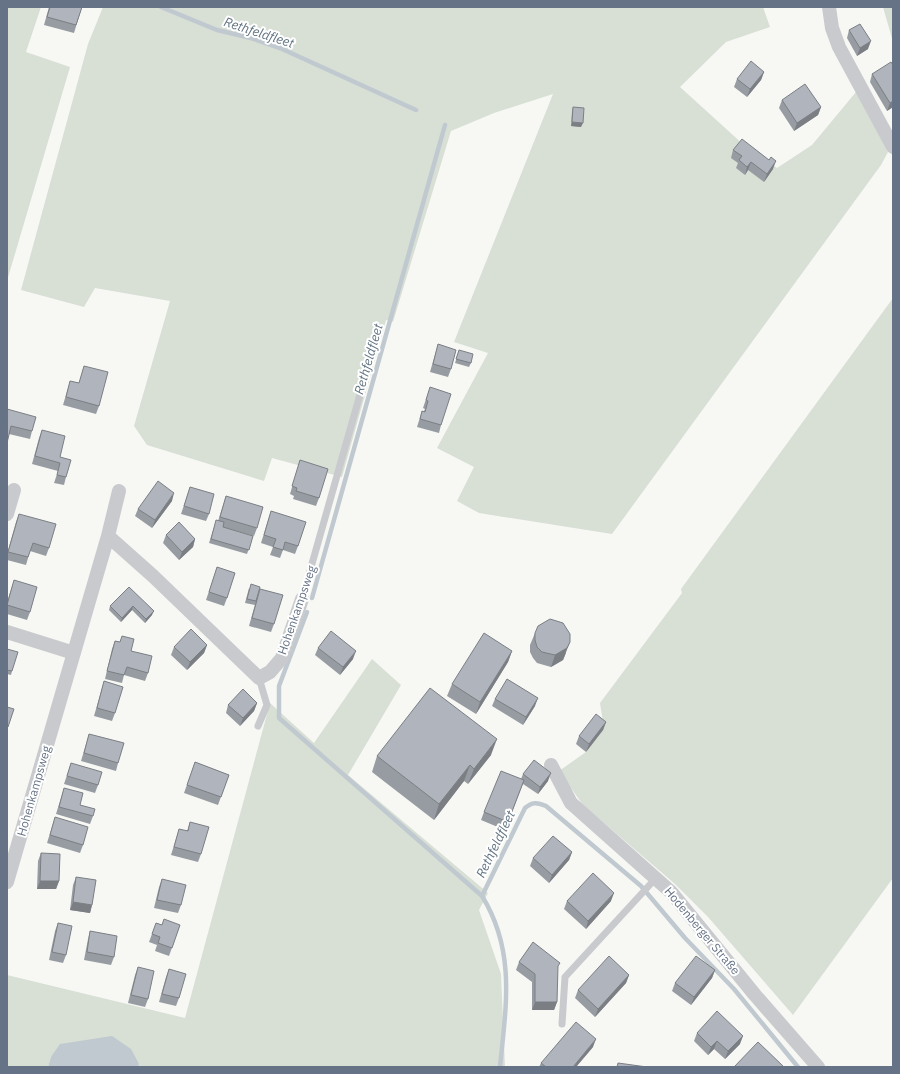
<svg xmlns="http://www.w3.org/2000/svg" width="900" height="1074" viewBox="0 0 900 1074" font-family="'IBM Plex Sans',sans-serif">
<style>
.green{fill:#d8dfd5}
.water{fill:#c0c9cf}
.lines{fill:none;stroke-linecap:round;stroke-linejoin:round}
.stream{stroke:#c0c9cf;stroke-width:4.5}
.service{stroke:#c8cace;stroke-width:7}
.minor{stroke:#c8cace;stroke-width:14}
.wall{fill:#979ca3}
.shaded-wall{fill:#7b7f84}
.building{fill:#b0b5bd;stroke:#7b7f84}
.labels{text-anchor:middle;stroke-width:4;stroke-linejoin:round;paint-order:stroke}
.street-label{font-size:12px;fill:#667386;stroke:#fff}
.water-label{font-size:13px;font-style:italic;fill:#627482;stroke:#fff}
</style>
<rect width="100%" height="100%" fill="#f7f8f4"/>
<path class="green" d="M 7,7 L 41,7 L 26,52 L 70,67 L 7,281 Z
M 103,7 L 763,7 L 770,27 L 726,42 L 680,87 L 745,146 L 777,168 L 812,145 L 856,92 L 888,152 L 881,165 L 612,534 L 479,513 L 457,501 L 474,467 L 437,448 L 488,353 L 454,342 L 553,94 L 494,113 L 451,131 L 393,322 L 386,320 L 342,477 L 272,458 L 264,481 L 147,445 L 134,426 L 170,301 L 95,288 L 84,307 L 21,290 L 88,44 Z
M 883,7 L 893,7 L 893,42 Z
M 893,298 L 893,878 L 793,1015 L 708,917 L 675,884 L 583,805 L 559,771 L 586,752 L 604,728 L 600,703 L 682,593 L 681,589 Z
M 372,659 L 401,685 L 348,775 L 488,893 L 479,910 L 501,974 L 505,1067 L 138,1067 L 139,1063 L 51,1057 L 48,1067 L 7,1067 L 7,975 L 185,1018 L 270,703 L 314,743 Z"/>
<path class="water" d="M 112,1036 L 131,1049 L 139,1064 L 138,1067 L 48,1067 L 51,1057 L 60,1044 Z"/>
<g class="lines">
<path class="stream" d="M 161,7 L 217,30 L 251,38 L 280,48 L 416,110
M 312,598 L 445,125
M 307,612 L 279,686 L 279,718 L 482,896 C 516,951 506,1006 500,1067
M 482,896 L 525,808 C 532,802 537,802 546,806 L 641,886 L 685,938 L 734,989 L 798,1067"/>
<path class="service" d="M 302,599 L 371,356
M 258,726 L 267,705 L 259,678
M 562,1024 L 565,977 L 656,878"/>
<path class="minor" d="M 829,7 L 832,28 L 839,47 L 893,147
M 7,514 L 14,490
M 108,536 L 153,576 L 259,678 L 270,672 L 282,658 L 302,599
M 7,632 L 74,653
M 551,765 L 571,803 L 671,892 L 755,995 L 818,1067
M 7,882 L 108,536 L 119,491"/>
</g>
<path class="wall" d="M 49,7 L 82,7 L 74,33 L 44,25 Z
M 849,30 L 868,49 L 857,56 L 847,38 Z
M 893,65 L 893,107 L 887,111 L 870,82 L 872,74 Z
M 764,72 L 761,80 L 747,97 L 734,87 L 737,79 Z
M 782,100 L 821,107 L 818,115 L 794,131 L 779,108 Z
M 573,107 L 581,127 L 571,126 L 572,111 Z
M 733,150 L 773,169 L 764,182 L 748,170 L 745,175 L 736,168 L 738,163 L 731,158 Z
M 438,344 L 451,369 L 448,377 L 430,372 Z
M 459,350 L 471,363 L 469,367 L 455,363 Z
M 84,366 L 99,406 L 96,414 L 63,405 L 70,381 L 79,383 Z
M 430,387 L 441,425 L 439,433 L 417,427 L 422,411 L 424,411 L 425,409 L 423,408 Z
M 7,409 L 32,431 L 30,439 L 9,434 Z
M 42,430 L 60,457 L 66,477 L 64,485 L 54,483 L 58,471 L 32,464 L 39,438 Z
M 300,460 L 319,498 L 316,506 L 293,499 L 294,496 L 290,494 Z
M 190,487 L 209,514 L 206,521 L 181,514 Z
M 226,496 L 257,528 L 254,536 L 223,527 L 253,536 L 247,554 L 209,543 L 215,524 L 218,521 Z
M 172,501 L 152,528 L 135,516 L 138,509 Z
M 271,511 L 298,546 L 295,554 L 283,550 L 280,558 L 270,555 L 273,547 L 261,543 Z
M 19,514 L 49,548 L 46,556 L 30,551 L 26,565 L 7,560 L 7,554 L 16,522 Z
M 166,535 L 195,539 L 193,547 L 179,560 L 163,543 Z
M 217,567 L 227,598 L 224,606 L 206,600 Z
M 14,580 L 30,612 L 27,620 L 7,614 L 7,602 Z
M 129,587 L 152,615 L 145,623 L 132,610 L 121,622 L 109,610 L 110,606 Z
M 249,588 L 256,601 L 255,605 L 245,603 Z
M 257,597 L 274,624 L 271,632 L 249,626 Z
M 535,633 L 566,653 L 563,660 L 551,667 L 537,663 L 533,658 L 530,652 L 530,645 Z
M 122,636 L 131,651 L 148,673 L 145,681 L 124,675 L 122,683 L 105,679 L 112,649 L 115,641 L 120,642 Z
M 207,645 L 204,653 L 187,670 L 171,655 L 174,647 Z
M 318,648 L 353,659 L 340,675 L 315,655 Z
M 7,649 L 12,671 L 11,675 L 7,674 Z
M 512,651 L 508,662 L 476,714 L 447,696 L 452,684 Z
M 104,681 L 115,713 L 112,721 L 94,716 Z
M 495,699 L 535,706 L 523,725 L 492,706 Z
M 257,703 L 254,711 L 240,726 L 226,713 L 228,705 Z
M 606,722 L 603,730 L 586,752 L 576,744 L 579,736 Z
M 89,734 L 118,763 L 116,771 L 81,761 Z
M 491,755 L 468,784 L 464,781 L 434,820 L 372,772 L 377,756 Z
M 195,762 L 229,775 L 218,805 L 184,793 Z
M 71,763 L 98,785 L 95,793 L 64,784 Z
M 523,774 L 548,781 L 538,794 L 523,784 L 505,830 L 481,820 L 484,812 L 521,779 Z
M 64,788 L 80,805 L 93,816 L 90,824 L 56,814 Z
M 55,817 L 83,845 L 80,853 L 47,843 Z
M 190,822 L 201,854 L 198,862 L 171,855 L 179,829 L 187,831 Z
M 572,852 L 569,860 L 549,883 L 530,866 L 533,858 Z
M 41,853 L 59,881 L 56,889 L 37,889 L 38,861 Z
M 76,877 L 92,905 L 90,913 L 70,910 L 73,885 Z
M 162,879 L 181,905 L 178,913 L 154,908 L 159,887 Z
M 567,901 L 611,901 L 586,929 L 564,909 Z
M 58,923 L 66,955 L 63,963 L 49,960 L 55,931 Z
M 156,923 L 162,925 L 180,925 L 169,956 L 155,951 L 157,945 L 149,942 Z
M 90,931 L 114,957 L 111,965 L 84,960 L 88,939 Z
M 519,962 L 557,971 L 557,1002 L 554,1010 L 532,1010 L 532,982 L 516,970 Z
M 138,967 L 148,999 L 145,1007 L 128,1003 L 135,975 Z
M 169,969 L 179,998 L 176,1006 L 159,1002 L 166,977 Z
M 715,970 L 712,978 L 691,1005 L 672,991 L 675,983 Z
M 629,975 L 626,983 L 595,1017 L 575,998 L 578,990 Z
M 697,1033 L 740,1044 L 725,1059 L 714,1049 L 708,1055 L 694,1041 Z
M 593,1047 L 576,1067 L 539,1067 L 541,1063 Z"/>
<path class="shaded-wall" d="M 871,41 L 868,49 L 857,56 L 860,48 Z
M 764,72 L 761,80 L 747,97 L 750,89 Z
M 893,101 L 893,107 L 887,111 L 890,103 Z
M 821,107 L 818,115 L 794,131 L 797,123 Z
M 572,122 L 583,123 L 581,127 L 571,126 Z
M 776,161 L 773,169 L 764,182 L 767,174 Z
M 751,162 L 748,170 L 745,175 L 747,167 Z
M 174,493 L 172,501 L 152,528 L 155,520 Z
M 195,539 L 193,547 L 179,560 L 182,552 Z
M 133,606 L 132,610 L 121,622 L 122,618 Z
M 154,611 L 152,615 L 145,623 L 146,619 Z
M 570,642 L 563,660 L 551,667 L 555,655 Z
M 207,645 L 204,653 L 187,670 L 190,662 Z
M 356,651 L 353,659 L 340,675 L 343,667 Z
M 512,651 L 508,662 L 476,714 L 480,702 Z
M 538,698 L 535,706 L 523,725 L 526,717 Z
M 257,703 L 254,711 L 240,726 L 243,718 Z
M 606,722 L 603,730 L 586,752 L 589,744 Z
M 497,739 L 491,755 L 468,784 L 474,769 Z
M 470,765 L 464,781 L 434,820 L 439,804 Z
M 551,773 L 548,781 L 538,794 L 540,787 Z
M 572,852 L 569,860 L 549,883 L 552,875 Z
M 40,881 L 59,881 L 56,889 L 37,889 Z
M 614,893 L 611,901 L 586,929 L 588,921 Z
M 73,902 L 92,905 L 90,913 L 70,910 Z
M 715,970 L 712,978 L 691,1005 L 694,997 Z
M 629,975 L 626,983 L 595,1017 L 598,1009 Z
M 535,1002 L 557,1002 L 554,1010 L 532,1010 Z
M 743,1036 L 740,1044 L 725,1059 L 728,1051 Z
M 596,1039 L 593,1047 L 576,1067 L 573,1067 Z
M 717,1041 L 714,1049 L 708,1055 L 711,1047 Z"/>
<path class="building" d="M 50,7 L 82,7 L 76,25 L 47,17 Z
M 860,24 L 871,41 L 860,48 L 849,30 Z
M 751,61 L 764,72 L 750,89 L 737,79 Z
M 891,62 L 893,65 L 893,101 L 890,103 L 872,74 Z
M 805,84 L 821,107 L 797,123 L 782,100 Z
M 573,107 L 584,108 L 583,123 L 572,122 Z
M 742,139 L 769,160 L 771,157 L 776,161 L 767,174 L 751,162 L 747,167 L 739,160 L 742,156 L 733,150 Z
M 438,344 L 456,350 L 451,369 L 433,364 Z
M 459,350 L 473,354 L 471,363 L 456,359 Z
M 84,366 L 108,372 L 99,406 L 66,397 L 70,381 L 79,383 Z
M 430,387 L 451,394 L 441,425 L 420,419 L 422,411 L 425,412 L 428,401 L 426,400 Z
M 7,409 L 36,417 L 32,431 L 11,426 L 7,443 Z
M 42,430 L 65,436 L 60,457 L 71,460 L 66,477 L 57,475 L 60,463 L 35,456 Z
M 300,460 L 328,469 L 319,498 L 296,491 L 297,488 L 292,486 Z
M 158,481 L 174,493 L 155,520 L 138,509 Z
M 190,487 L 214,494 L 209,514 L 184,506 Z
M 226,496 L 263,507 L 257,528 L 220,517 Z
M 271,511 L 306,522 L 298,546 L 285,542 L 283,550 L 273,547 L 276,539 L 264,535 Z
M 19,514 L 56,524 L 49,548 L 33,543 L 28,557 L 8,552 Z
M 216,520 L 224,522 L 223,527 L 253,536 L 249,550 L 211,539 Z
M 179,522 L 195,539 L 182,552 L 166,535 Z
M 217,567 L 235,573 L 227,598 L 209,592 Z
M 14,580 L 37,587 L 30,612 L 7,605 Z
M 251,584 L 260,587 L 256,601 L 247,599 Z
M 129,587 L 154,611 L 146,619 L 133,606 L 122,618 L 110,606 Z
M 260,589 L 283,595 L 274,624 L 252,618 Z
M 550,619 L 563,623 L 570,634 L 570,642 L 567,648 L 555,655 L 542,652 L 537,647 L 535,640 L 535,633 L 538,626 Z
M 191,629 L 207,645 L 190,662 L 174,647 Z
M 331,631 L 356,651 L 343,667 L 318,648 Z
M 484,633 L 512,651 L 480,702 L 452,684 Z
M 122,636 L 134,639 L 131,651 L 152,656 L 148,673 L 127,667 L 124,675 L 107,671 L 115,641 L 120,642 Z
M 7,649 L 18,652 L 12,671 L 7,670 Z
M 507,679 L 538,698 L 526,717 L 495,699 Z
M 104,681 L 123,687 L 115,713 L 97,708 Z
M 430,688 L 497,739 L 474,769 L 470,765 L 439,804 L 377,756 Z
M 243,689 L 257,703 L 243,718 L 228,705 Z
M 7,707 L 14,709 L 8,727 L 7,727 Z
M 596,714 L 606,722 L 589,744 L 579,736 Z
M 89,734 L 124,743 L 118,763 L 84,753 Z
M 534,760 L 551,773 L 540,787 L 523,774 Z
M 195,762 L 229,775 L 221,797 L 187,785 Z
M 71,763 L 102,772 L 98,785 L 67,776 Z
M 501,771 L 524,780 L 508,822 L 484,812 Z
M 64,788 L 83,793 L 80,805 L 95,809 L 93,816 L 59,807 Z
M 55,817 L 88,827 L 83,845 L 50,835 Z
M 190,822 L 209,827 L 201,854 L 174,847 L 179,829 L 188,831 Z
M 553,836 L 572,852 L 552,875 L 533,858 Z
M 41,853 L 60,854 L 59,881 L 40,881 Z
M 593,873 L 614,893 L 588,921 L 567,901 Z
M 76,877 L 96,880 L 92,905 L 73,902 Z
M 162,879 L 186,885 L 181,905 L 157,900 Z
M 164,919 L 180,925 L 172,948 L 158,943 L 160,937 L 152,934 L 156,923 L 162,925 Z
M 58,923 L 72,926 L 66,955 L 52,952 Z
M 90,931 L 117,936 L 114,957 L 87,952 Z
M 533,942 L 560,963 L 558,966 L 557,1002 L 535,1002 L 535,974 L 519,962 Z
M 609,956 L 629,975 L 598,1009 L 578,990 Z
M 696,956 L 715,970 L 694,997 L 675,983 Z
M 138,967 L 154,971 L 148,999 L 131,995 Z
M 169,969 L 186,974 L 179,998 L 162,994 Z
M 717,1011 L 743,1036 L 728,1051 L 717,1041 L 711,1047 L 697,1033 Z
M 576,1022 L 596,1039 L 573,1067 L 546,1067 L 541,1063 Z
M 758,1042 L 783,1066 L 781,1067 L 734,1067 Z
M 618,1063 L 647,1067 L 617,1067 Z"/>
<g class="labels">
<g class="street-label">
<text transform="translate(297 610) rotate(-71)" y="4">Hohenkampsweg</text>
<text transform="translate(34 791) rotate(-74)" y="4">Hohenkampsweg</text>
<text transform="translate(702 931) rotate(50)" y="4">Hodenberger Straße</text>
</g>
<g class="water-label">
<text transform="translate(259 32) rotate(18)" y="5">Rethfeldfleet</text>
<text transform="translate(368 359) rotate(-74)" y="5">Rethfeldfleet</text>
<text transform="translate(495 844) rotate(-64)" y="5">Rethfeldfleet</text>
</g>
</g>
<rect width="900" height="1074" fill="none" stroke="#667386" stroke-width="16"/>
</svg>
